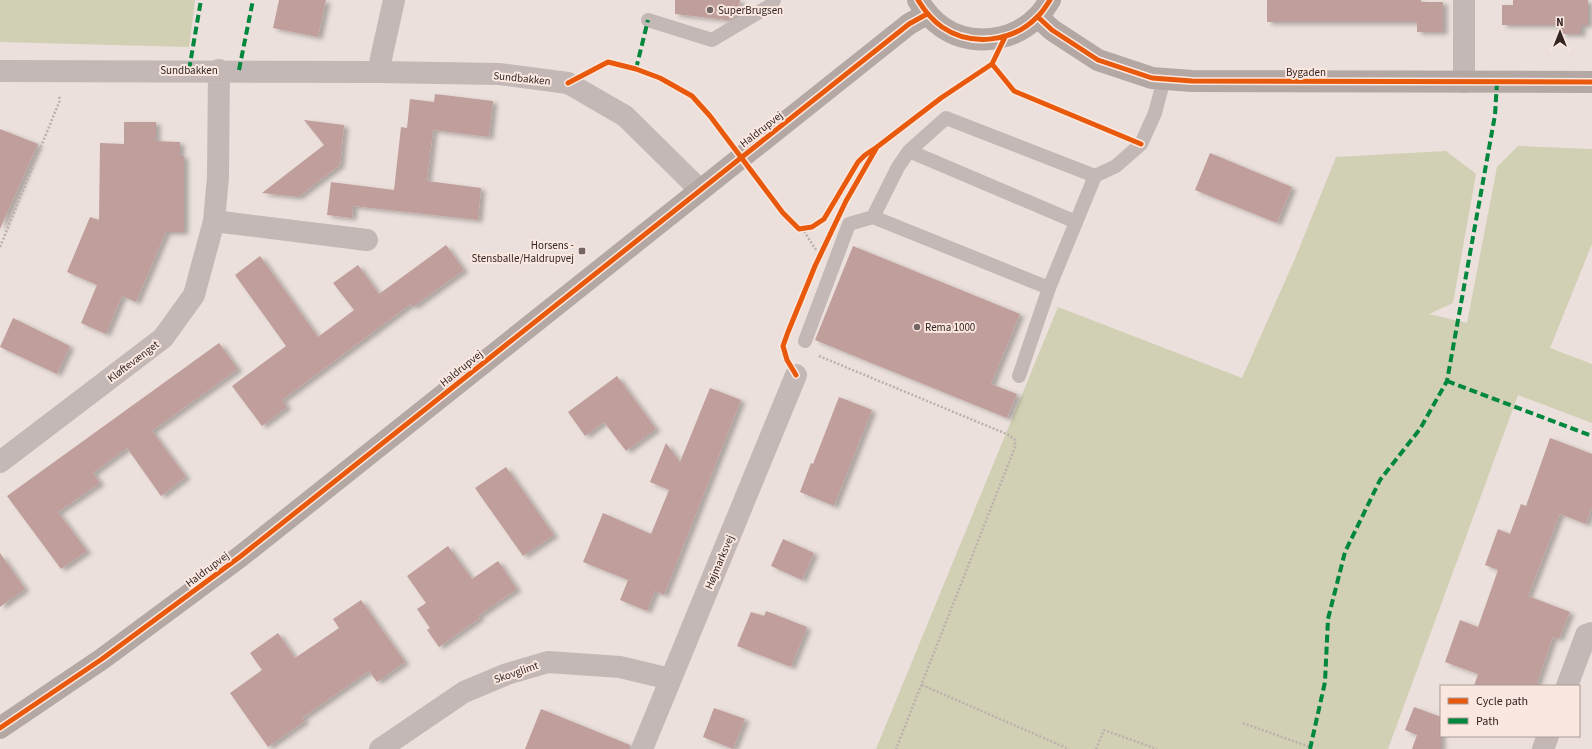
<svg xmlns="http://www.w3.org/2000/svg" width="1592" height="749" viewBox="0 0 1592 749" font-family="'Source Sans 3',sans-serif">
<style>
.green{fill:#d1cfb4}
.building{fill:#c09e9b;filter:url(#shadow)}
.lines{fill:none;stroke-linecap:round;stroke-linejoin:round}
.path{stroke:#bcb0ad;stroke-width:2.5;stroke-dasharray:2 2;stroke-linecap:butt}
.lane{stroke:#c3b8b5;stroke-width:14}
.street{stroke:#c3b8b5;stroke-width:22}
.secondary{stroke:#b4a8a5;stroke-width:22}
.quiet{stroke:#00873e;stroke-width:4;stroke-dasharray:8 4;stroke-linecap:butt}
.cycleway-casing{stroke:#fae8e0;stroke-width:8}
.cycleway{stroke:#e8590c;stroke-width:5}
.poi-dot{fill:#736664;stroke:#fae8e0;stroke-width:1.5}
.labels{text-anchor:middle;stroke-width:4;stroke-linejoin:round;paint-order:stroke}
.poi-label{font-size:11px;fill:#332524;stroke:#fae8e0;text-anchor:start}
.street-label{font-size:11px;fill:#332524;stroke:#fae8e0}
</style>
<defs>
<filter id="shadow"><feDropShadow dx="4.5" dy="2.5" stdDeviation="2" flood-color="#0004"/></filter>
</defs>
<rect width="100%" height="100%" fill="#ebe0db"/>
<path class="green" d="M 0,0 L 195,0 L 189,47 L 0,42 Z
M 1518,146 L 1592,149 L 1592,244 L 1550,348 L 1592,364 L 1592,423 L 1518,395 L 1388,749 L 876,749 L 1058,307 L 1242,378 L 1294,261 L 1336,157 L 1446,151 L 1476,174 L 1453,303 L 1429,314 L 1467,323 L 1497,167 Z"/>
<path class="building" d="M 279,0 L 326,0 L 318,37 L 273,28 Z
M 675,0 L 740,0 L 738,15 L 728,20 L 675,14 Z
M 1267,0 L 1421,0 L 1421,2 L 1443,2 L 1443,32 L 1417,32 L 1417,22 L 1267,22 Z
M 1513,0 L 1588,0 L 1588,25 L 1581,25 L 1581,34 L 1561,34 L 1561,25 L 1502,25 L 1502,5 L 1513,5 Z
M 435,94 L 493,101 L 489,137 L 433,130 L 427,181 L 481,188 L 478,220 L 353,206 L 352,218 L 327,215 L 331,182 L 394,190 L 401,127 L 407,128 L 410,99 L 434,102 Z
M 304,120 L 344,125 L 340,165 L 298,197 L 262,193 L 324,145 Z
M 124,122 L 156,122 L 156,141 L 180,142 L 180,156 L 184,156 L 184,232 L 166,232 L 136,302 L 122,296 L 106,334 L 81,323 L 97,285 L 67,272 L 90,217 L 99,220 L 100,143 L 124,144 Z
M 0,129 L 38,144 L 0,229 Z
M 1210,153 L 1292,187 L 1277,223 L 1195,190 Z
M 446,245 L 464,270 L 413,307 L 411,304 L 282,400 L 287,407 L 262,426 L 232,386 L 286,346 L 235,275 L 260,256 L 318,337 L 354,310 L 333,283 L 358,265 L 379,294 Z
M 853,246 L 1020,314 L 991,384 L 1017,394 L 1007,418 L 815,340 Z
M 13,318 L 70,346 L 57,374 L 0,347 Z
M 219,343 L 238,369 L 152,431 L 186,477 L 161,496 L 127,448 L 93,473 L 100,483 L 58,512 L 87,551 L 61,569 L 7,496 Z
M 617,376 L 656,429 L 626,451 L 604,422 L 585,436 L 568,412 Z
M 710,388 L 741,400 L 664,595 L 655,591 L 647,611 L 620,600 L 628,580 L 583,562 L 603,513 L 651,534 L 669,490 L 650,482 L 666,443 L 680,462 Z
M 839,397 L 872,410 L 834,506 L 800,492 L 811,463 L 813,464 Z
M 1550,438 L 1592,454 L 1592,507 L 1586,524 L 1560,514 L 1528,596 L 1570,612 L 1559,639 L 1553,637 L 1536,686 L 1474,686 L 1478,674 L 1445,662 L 1460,620 L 1478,627 L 1498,570 L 1485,565 L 1498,529 L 1510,534 L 1521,504 L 1526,506 Z
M 506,467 L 554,535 L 523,556 L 475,488 Z
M 783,539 L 814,553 L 802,580 L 771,566 Z
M 448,546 L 472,579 L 498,561 L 517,589 L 478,616 L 480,618 L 439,647 L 427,630 L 430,628 L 417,609 L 426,603 L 407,576 Z
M 0,553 L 25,589 L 0,607 Z
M 361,600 L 405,662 L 377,682 L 369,671 L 302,718 L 305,721 L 268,747 L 230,693 L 262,670 L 250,653 L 278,633 L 295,658 L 339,628 L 333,619 Z
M 766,611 L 807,627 L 791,667 L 737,646 L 751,612 L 764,616 Z
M 1414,707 L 1441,717 L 1441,749 L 1412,749 L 1417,735 L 1405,730 Z
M 714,708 L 745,719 L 733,749 L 703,737 Z
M 541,709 L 630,745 L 630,749 L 525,749 Z"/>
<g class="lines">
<path class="path" d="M 802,228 L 816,250
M 0,247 L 60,100 L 59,95
M 819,356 L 1009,435 L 1015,440 L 1015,447 L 896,749
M 922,685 L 1069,749
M 1243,723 L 1310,747
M 1096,749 L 1104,730 L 1157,749"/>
<path class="lane" d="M 648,20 L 712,40 L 771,5 L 774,0
M 909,151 L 1076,222
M 1095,176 L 946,118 L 909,151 L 898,167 L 873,217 L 1049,288 L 1095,176 L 1116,166 L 1141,144 L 1155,113 L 1164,79
M 805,341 L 849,224 L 873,217
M 1019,376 L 1049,288"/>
<path class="street" d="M 1464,0 L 1464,82
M 0,71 L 378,72 L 499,74 L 568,83 L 625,116 L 700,190
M 378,72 L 394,0
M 214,221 L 367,240
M 0,462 L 163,338 L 194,295 L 214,221 L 218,177 L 219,70
M 1567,686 L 1586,635 L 1592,633
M 380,749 L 464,692 L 507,674 L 548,662 L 620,667 L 670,679
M 642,749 L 796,375
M 1543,749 L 1548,736"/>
<path class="secondary" d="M 918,0 C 924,10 932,20 942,27 C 971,47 1013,42 1037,17 C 1042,13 1046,6 1050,0
M 1038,17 L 1052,30 L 1098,60 L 1152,78 L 1192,81 L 1592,82
M 0,728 L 102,659 L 241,556 L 909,24 L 927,14"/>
<path class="quiet" d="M 636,69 L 648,20
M 189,70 L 201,0
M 239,70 L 253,0
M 1447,381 L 1592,436
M 1310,749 L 1325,682 L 1328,619 L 1345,552 L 1380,480 L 1420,429 L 1447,381 L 1495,115 L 1497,82"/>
<g class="cycleway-casing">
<path id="cycleway" d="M 918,0 C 924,10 932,20 942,27 C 971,47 1013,42 1037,17 C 1042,13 1046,6 1050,0
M 1038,17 L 1052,30 L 1098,60 L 1152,78 L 1192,81 L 1592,82
M 992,64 L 1014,91 L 1141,144
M 568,83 L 608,62 L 636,69 L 660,78 L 692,96 L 710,116 L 783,213 L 799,229 L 812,227 L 824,219 L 858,162 L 865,155 L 877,147
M 796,375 L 787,360 L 783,346 L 788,332 L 815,266 L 846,201 L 877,147 L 941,98 L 992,64 L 1005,37
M 0,728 L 102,659 L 241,556 L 909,24 L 927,14"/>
</g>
<use href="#cycleway" class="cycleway"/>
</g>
<g class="poi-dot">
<circle cx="710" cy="10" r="4"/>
<rect x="578" y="247" width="8" height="8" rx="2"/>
<circle cx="917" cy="327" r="4"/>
</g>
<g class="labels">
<g class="poi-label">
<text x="718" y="14">SuperBrugsen</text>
<text x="574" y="249" text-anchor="end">Horsens -<tspan x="574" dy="13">Stensballe/Haldrupvej</tspan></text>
<text x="925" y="331">Rema 1000</text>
</g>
<g class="street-label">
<text x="189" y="74">Sundbakken</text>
<text x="1306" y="76">Bygaden</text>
<text transform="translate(522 78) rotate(6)" y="4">Sundbakken</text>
<text transform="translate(761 129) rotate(-38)" y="4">Haldrupvej</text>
<text transform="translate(133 361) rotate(-37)" y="4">Kløftevænget</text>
<text transform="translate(461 368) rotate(-39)" y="4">Haldrupvej</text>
<text transform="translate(719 562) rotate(-67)" y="4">Højmarksvej</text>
<text transform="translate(207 569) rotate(-37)" y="4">Haldrupvej</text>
<text transform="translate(516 672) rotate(-19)" y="4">Skovglimt</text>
</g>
</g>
<rect x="1440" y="685" width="140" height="52" fill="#fae8e0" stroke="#aa9a95"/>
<rect x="1448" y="698" width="20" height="6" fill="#e8590c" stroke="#aa9a95"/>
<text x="1476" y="705" font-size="12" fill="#332524">Cycle path</text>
<rect x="1448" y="718" width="20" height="6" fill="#00873e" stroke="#aa9a95"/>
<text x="1476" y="725" font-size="12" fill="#332524">Path</text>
<g transform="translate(1560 32)" stroke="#fae8e0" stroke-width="3" paint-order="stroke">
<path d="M0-3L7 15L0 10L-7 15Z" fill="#332524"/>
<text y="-6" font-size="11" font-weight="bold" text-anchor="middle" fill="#332524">N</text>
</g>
</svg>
